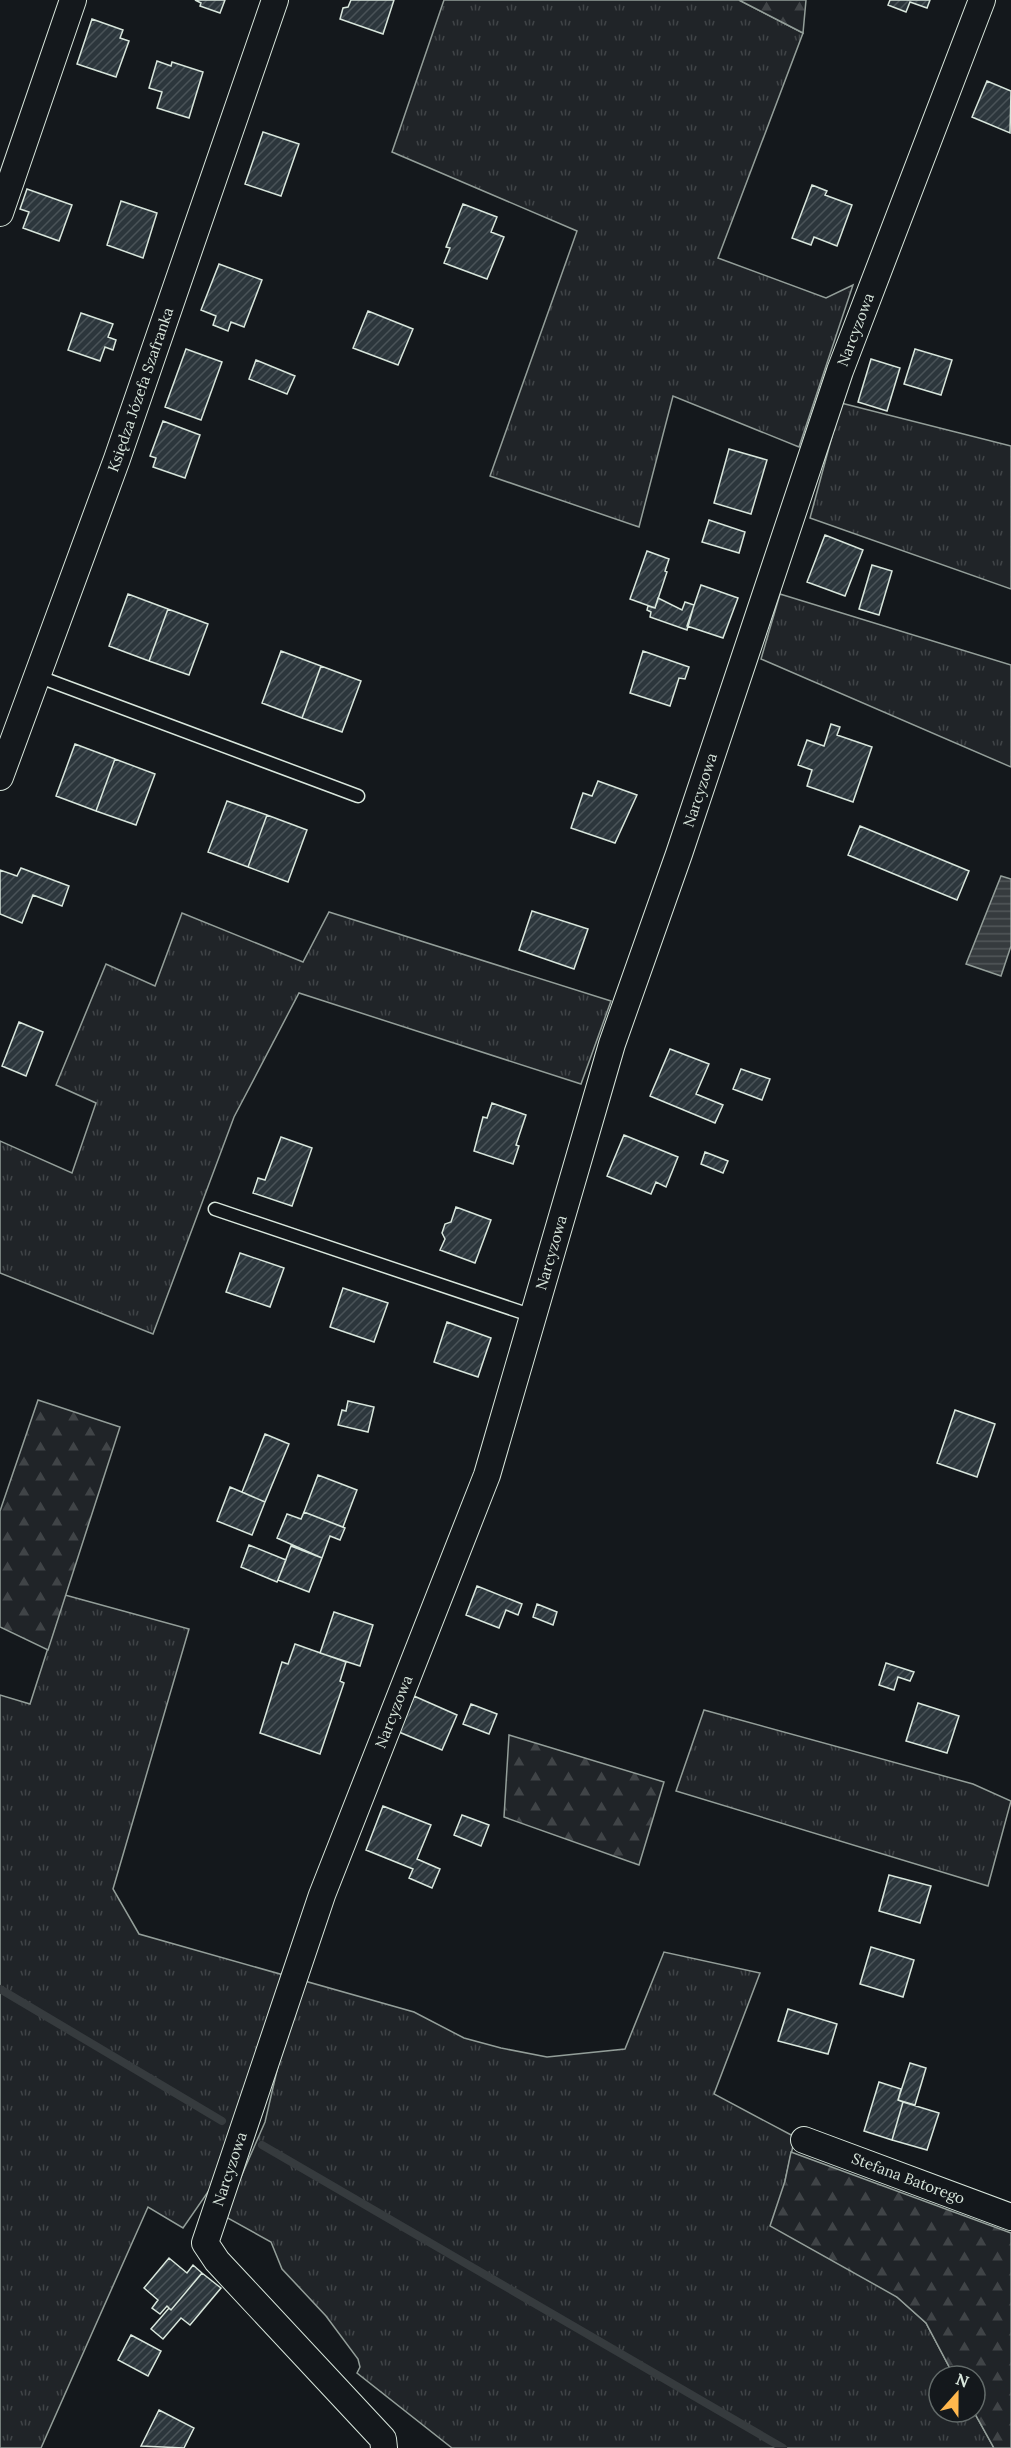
<svg xmlns="http://www.w3.org/2000/svg" width="1011" height="2448" viewBox="0 0 1011 2448" font-family="Lora,serif">
<style>
.grass{fill:url(#grass-tufts);stroke:#939e99;stroke-width:1.5}
.forest{fill:url(#forest-firs);stroke:#939e99;stroke-width:1.5}
.water{fill:url(#water-rules);stroke:#939e99;stroke-width:1.5}
.lines{fill:none;stroke-linecap:round;stroke-linejoin:round}
.stream{stroke:#363b3e;stroke-width:8}
.building{fill:url(#building-hatch);stroke:#d8e6dc;stroke-width:1.5}
.lane-casing{stroke:#d8e6dc;stroke-width:15}
.street-casing{stroke:#d8e6dc;stroke-width:28}
.lane{stroke:#14181c;stroke-width:12}
.street{stroke:#14181c;stroke-width:26}
.labels{text-anchor:middle;stroke-width:4.5;stroke-linejoin:round;paint-order:stroke}
.street-label{font-size:15px;fill:#d8e6dc;stroke:#14181c}
</style>
<defs>
<pattern id="grass-tufts" width="24" height="20" patternUnits="userSpaceOnUse" patternTransform="scale(1.5)"><rect width="24" height="20" fill="#202428"/><path d="M3 7l-1-3M5 7V3M7 7l1-3M15 17l-1-3M17 17v-4M19 17l1-3" fill="none" stroke="#404447"/></pattern>
<pattern id="forest-firs" width="22" height="20" patternUnits="userSpaceOnUse" patternTransform="scale(1.5)"><rect width="22" height="20" fill="#202428"/><path d="M5 1l3.5 6h-7zM16 11l3.5 6h-7z" fill="#404447"/></pattern>
<pattern id="water-rules" width="6" height="5" patternUnits="userSpaceOnUse" patternTransform="scale(1.5)"><rect width="6" height="5" fill="#363b3e"/><path d="M0 2.5h6" fill="none" stroke="#525759"/></pattern>
<pattern id="building-hatch" width="6" height="6" patternUnits="userSpaceOnUse" patternTransform="scale(1.5)"><rect width="6" height="6" fill="#2c363c"/><path d="M-1 1l2-2M0 6l6-6M5 7l2-2" fill="none" stroke="#4a5358"/></pattern>
</defs>
<rect width="100%" height="100%" fill="#14181c"/>
<path class="grass" d="M 444,0 L 739,0 L 803,33 L 718,258 L 826,298 L 853,285 L 799,447 L 673,396 L 639,527 L 490,476 L 577,231 L 392,152 Z
M 841,403 L 1011,446 L 1011,589 L 810,518 Z
M 780,594 L 1011,665 L 1011,767 L 761,659 Z
M 329,912 L 611,1001 L 581,1084 L 299,993 L 234,1117 L 153,1334 L 0,1273 L 0,1141 L 72,1173 L 96,1103 L 56,1085 L 106,964 L 155,986 L 182,913 L 303,962 Z
M 65,1595 L 189,1629 L 113,1889 L 139,1934 L 414,2012 L 464,2038 L 501,2048 L 547,2057 L 625,2049 L 664,1952 L 760,1973 L 714,2094 L 795,2137 L 785,2181 L 897,2297 L 926,2323 L 954,2376 L 939,2376 L 939,2412 L 974,2412 L 994,2448 L 452,2448 L 357,2373 L 360,2367 L 358,2359 L 326,2316 L 282,2269 L 271,2242 L 224,2216 L 265,2122 L 289,2019 L 228,2163 L 183,2228 L 148,2207 L 41,2448 L 0,2448 L 0,1695 L 30,1704 Z
M 704,1710 L 973,1784 L 1011,1801 L 988,1886 L 676,1791 Z"/>
<path class="forest" d="M 739,0 L 806,0 L 803,33 Z
M 38,1400 L 120,1427 L 48,1650 L 0,1627 L 0,1511 Z
M 509,1735 L 664,1782 L 639,1865 L 504,1817 Z
M 791,2152 L 1011,2233 L 1011,2448 L 994,2448 L 974,2412 L 975,2376 L 954,2376 L 926,2323 L 897,2297 L 770,2226 L 785,2181 Z"/>
<path class="water" d="M 1001,876 L 1011,879 L 1011,946 L 1001,976 L 966,964 Z"/>
<g class="lines">
<path class="stream" d="M 0,1989 L 222,2121
M 262,2145 L 783,2448"/>
</g>
<path class="building" d="M 195,0 L 225,0 L 220,13 L 200,6 L 201,3 Z
M 351,0 L 394,0 L 383,34 L 340,19 L 343,8 L 348,7 Z
M 890,0 L 930,0 L 927,8 L 910,2 L 906,12 L 888,5 Z
M 92,19 L 123,30 L 120,38 L 129,41 L 116,77 L 77,64 Z
M 157,61 L 171,66 L 172,62 L 203,72 L 189,118 L 157,108 L 162,92 L 149,88 Z
M 987,81 L 1011,91 L 1010,133 L 972,117 Z
M 263,132 L 299,144 L 281,196 L 245,184 Z
M 812,185 L 827,191 L 825,195 L 852,205 L 837,246 L 814,237 L 811,245 L 792,238 Z
M 27,189 L 72,205 L 59,241 L 23,228 L 29,212 L 20,209 Z
M 121,201 L 157,213 L 143,258 L 107,245 Z
M 463,204 L 497,217 L 491,232 L 504,237 L 487,279 L 444,263 L 450,248 L 446,247 Z
M 219,264 L 262,280 L 244,327 L 231,322 L 228,331 L 213,325 L 216,316 L 201,310 Z
M 368,311 L 413,329 L 398,365 L 353,348 Z
M 81,313 L 113,324 L 108,337 L 116,340 L 113,350 L 105,347 L 100,361 L 68,350 Z
M 186,349 L 222,362 L 201,420 L 165,407 Z
M 915,349 L 952,360 L 941,395 L 904,384 Z
M 871,359 L 900,368 L 887,411 L 858,402 Z
M 256,360 L 295,376 L 287,394 L 249,379 Z
M 163,421 L 200,435 L 185,478 L 153,467 L 156,458 L 150,456 Z
M 729,449 L 767,460 L 751,514 L 714,503 Z
M 709,520 L 745,532 L 739,553 L 702,542 Z
M 825,535 L 863,550 L 845,596 L 807,582 Z
M 647,551 L 669,559 L 665,571 L 667,572 L 655,608 L 630,599 Z
M 872,565 L 892,571 L 879,615 L 859,609 Z
M 701,585 L 738,598 L 723,638 L 687,626 Z
M 128,594 L 168,609 L 149,661 L 109,646 Z
M 658,598 L 682,610 L 685,602 L 694,605 L 687,630 L 650,617 L 651,612 L 647,610 L 648,606 L 655,608 Z
M 168,609 L 208,624 L 189,675 L 149,661 Z
M 281,651 L 321,666 L 302,718 L 262,703 Z
M 643,651 L 689,667 L 685,679 L 679,678 L 670,706 L 630,693 Z
M 321,666 L 361,681 L 342,732 L 302,718 Z
M 831,724 L 840,727 L 837,735 L 872,747 L 853,802 L 807,786 L 812,770 L 798,765 L 807,740 L 824,746 Z
M 75,744 L 115,759 L 96,811 L 56,796 Z
M 115,759 L 155,774 L 136,825 L 96,811 Z
M 598,781 L 637,795 L 615,843 L 571,828 L 583,793 L 592,796 Z
M 227,801 L 267,815 L 248,867 L 208,852 Z
M 267,815 L 307,830 L 288,882 L 248,867 Z
M 860,826 L 969,871 L 957,900 L 848,855 Z
M 21,868 L 69,886 L 62,906 L 33,895 L 22,923 L 0,914 L 0,870 L 17,876 Z
M 532,911 L 588,929 L 574,969 L 519,950 Z
M 19,1022 L 43,1032 L 26,1076 L 2,1066 Z
M 670,1049 L 709,1064 L 696,1094 L 723,1105 L 715,1123 L 650,1096 Z
M 741,1069 L 770,1079 L 762,1100 L 733,1089 Z
M 492,1103 L 526,1115 L 516,1145 L 519,1146 L 513,1164 L 474,1151 L 483,1117 L 487,1118 Z
M 624,1135 L 678,1157 L 666,1187 L 656,1182 L 651,1194 L 607,1176 Z
M 281,1137 L 312,1148 L 292,1206 L 253,1193 L 258,1178 L 265,1180 Z
M 705,1152 L 728,1161 L 723,1173 L 701,1164 Z
M 456,1207 L 491,1220 L 475,1263 L 440,1250 L 445,1239 L 442,1233 L 445,1224 L 451,1222 Z
M 240,1253 L 284,1268 L 270,1307 L 226,1292 Z
M 343,1288 L 388,1303 L 374,1342 L 330,1327 Z
M 447,1322 L 491,1338 L 478,1377 L 434,1362 Z
M 348,1401 L 374,1407 L 368,1432 L 338,1425 L 342,1410 L 346,1411 Z
M 955,1410 L 995,1424 L 977,1477 L 937,1463 Z
M 265,1434 L 289,1444 L 265,1502 L 242,1492 Z
M 318,1475 L 357,1490 L 343,1527 L 304,1512 Z
M 230,1487 L 265,1502 L 252,1535 L 217,1521 Z
M 304,1512 L 345,1528 L 340,1540 L 330,1536 L 322,1558 L 277,1538 L 287,1514 L 301,1519 Z
M 249,1545 L 286,1560 L 277,1582 L 241,1567 Z
M 291,1546 L 322,1558 L 309,1592 L 278,1580 Z
M 477,1586 L 522,1604 L 518,1615 L 506,1610 L 499,1628 L 466,1615 Z
M 537,1604 L 557,1612 L 553,1625 L 533,1617 Z
M 334,1612 L 373,1625 L 360,1666 L 320,1653 Z
M 295,1644 L 346,1662 L 340,1681 L 344,1683 L 320,1754 L 260,1733 L 282,1662 L 288,1664 Z
M 886,1663 L 914,1672 L 910,1681 L 898,1677 L 894,1690 L 879,1685 Z
M 414,1696 L 457,1715 L 442,1750 L 399,1732 Z
M 918,1703 L 959,1716 L 947,1753 L 906,1741 Z
M 471,1704 L 497,1714 L 489,1734 L 463,1724 Z
M 383,1806 L 431,1825 L 417,1859 L 440,1869 L 432,1888 L 409,1878 L 413,1869 L 366,1850 Z
M 462,1815 L 489,1825 L 481,1846 L 454,1835 Z
M 889,1875 L 931,1886 L 920,1923 L 879,1911 Z
M 871,1947 L 914,1960 L 903,1997 L 860,1984 Z
M 788,2009 L 837,2024 L 828,2054 L 778,2041 Z
M 910,2063 L 926,2068 L 915,2105 L 898,2100 Z
M 879,2082 L 901,2089 L 898,2100 L 903,2102 L 892,2140 L 864,2131 Z
M 903,2102 L 939,2113 L 927,2150 L 892,2140 Z
M 169,2258 L 187,2273 L 193,2265 L 202,2273 L 171,2310 L 167,2306 L 160,2314 L 152,2308 L 158,2300 L 144,2288 Z
M 202,2273 L 221,2288 L 190,2325 L 181,2318 L 163,2339 L 151,2329 L 169,2308 L 171,2310 Z
M 131,2335 L 161,2351 L 148,2376 L 118,2360 Z
M 159,2410 L 194,2428 L 184,2448 L 141,2446 Z"/>
<g class="lines">
<g class="lane-casing">
<path id="lane" d="M 37,676 L 358,796
M 215,1209 L 533,1316"/>
</g>
<g class="street-casing">
<g id="street">
<path d="M 0,213 L 73,0"/>
<path id="s1" d="M 0,777 L 117,459 L 275,0"/>
<path id="s2" d="M 804,2140 L 1011,2217"/>
<path id="s3" d="M 384,2448 L 383,2439 L 217,2261 L 205,2243 L 322,1895 L 487,1475 L 612,1044 L 679,854 L 840,371 L 982,0"/>
</g>
</g>
<use href="#lane" class="lane"/>
<use href="#street" class="street"/>
</g>
<g class="labels">
<g class="street-label">
<text dy="5" stroke="none"><textPath href="#s3" startOffset="2296">Narcyzowa</textPath></text>
<text dy="5" stroke="none"><textPath href="#s1" startOffset="412">Księdza Józefa Szafranka</textPath></text>
<text dy="5" stroke="none"><textPath href="#s3" startOffset="1810">Narcyzowa</textPath></text>
<text dy="5" stroke="none"><textPath href="#s3" startOffset="1324">Narcyzowa</textPath></text>
<text dy="5" stroke="none"><textPath href="#s3" startOffset="838">Narcyzowa</textPath></text>
<text dy="5" stroke="none"><textPath href="#s3" startOffset="352">Narcyzowa</textPath></text>
<text dy="5" stroke="none"><textPath href="#s2" startOffset="111">Stefana Batorego</textPath></text>
</g>
</g>
<g transform="translate(957 2394) rotate(21)"><circle r="28" fill="#14181c" stroke="#626a69" stroke-width="1.5"/>
<path d="M0-4.5L10 22L0 15L-10 22Z" fill="#ffb74d"/>
<text y="-9" font-size="16" font-weight="bold" text-anchor="middle" fill="#d8e6dc">N</text>
</g>
</svg>
